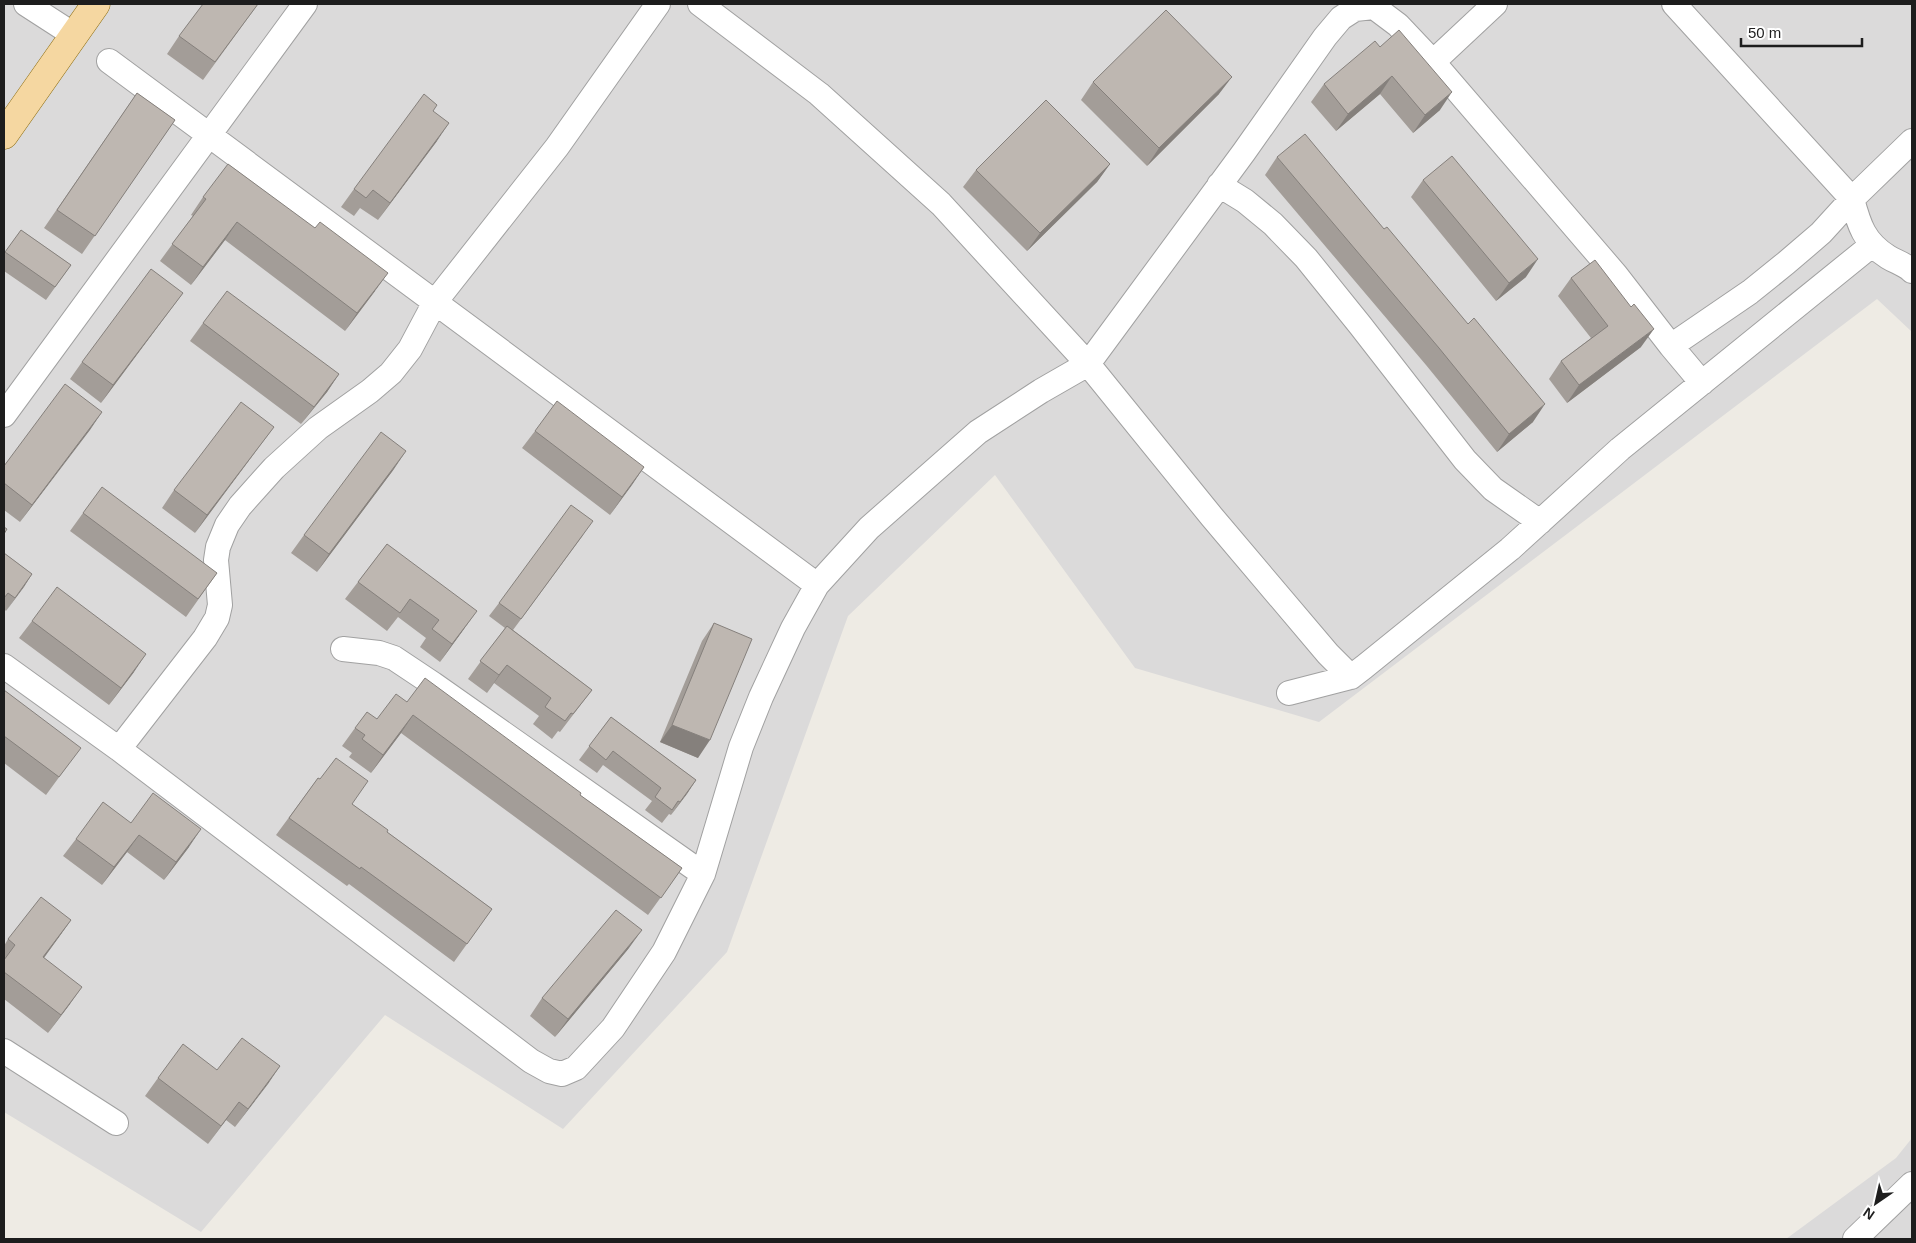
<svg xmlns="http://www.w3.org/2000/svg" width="1916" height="1243" viewBox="0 0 1916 1243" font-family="Arial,sans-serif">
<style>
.residential{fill:#dbdada}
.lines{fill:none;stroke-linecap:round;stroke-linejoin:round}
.minor-casing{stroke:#a1a1a1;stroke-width:26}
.major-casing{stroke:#8b6a0b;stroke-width:29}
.minor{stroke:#fff;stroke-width:24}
.major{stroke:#f5d7a1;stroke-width:28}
.wall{fill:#a39d98}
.shaded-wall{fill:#85807c}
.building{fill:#beb7b1;stroke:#85807c}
</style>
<rect width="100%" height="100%" fill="#eeebe4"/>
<path class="residential" d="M 4,4 L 1912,4 L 1912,332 L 1877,299 L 1319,722 L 1135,668 L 995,475 L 848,616 L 727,952 L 563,1129 L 385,1015 L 201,1232 L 4,1112 Z
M 1912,1138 L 1912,1239 L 1786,1239 L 1896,1158 Z"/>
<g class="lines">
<g class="minor-casing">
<path id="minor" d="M 26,4 L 74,35
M 700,4 L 819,94 L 941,204 L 1088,364 L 1212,517 L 1328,654 L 1351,677
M 1674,4 L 1852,199 C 1859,225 1864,242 1888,257 C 1896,262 1905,264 1912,271
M 109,61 L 817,585
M 1433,62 L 1495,4
M 1219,185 L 1245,201 L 1273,224 L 1306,258 L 1360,325 L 1465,460 L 1493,489 L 1540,522
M 1671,346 L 1750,292 L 1786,263 L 1821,233 L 1852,199 L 1912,141
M 4,415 L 305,4
M 343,649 L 379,653 L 394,658 L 433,684 L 703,874
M 4,666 L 119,749 L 531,1061 L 549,1071 L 562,1074 L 576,1068 L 613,1028 L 664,952 L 703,874 L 741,747 L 761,697 L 793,628 L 817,585 L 869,528 L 978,432 L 1041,391 L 1088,364 L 1244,152 L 1325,37 L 1341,18 L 1355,9 L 1374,7 L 1398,25 L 1433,62 L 1616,275 L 1671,346 L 1702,383
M 1289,693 L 1351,677 L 1364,667 L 1510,549 L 1620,449 L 1872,245
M 119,749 L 205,638 L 217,618 L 220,605 L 216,560 L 218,547 L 227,525 L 240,506 L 274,468 L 318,428 L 370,391 L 391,373 L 410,349 L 435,302 L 557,147 L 658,4
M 4,1051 L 116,1123
M 1855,1239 L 1912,1184"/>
</g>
<g class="major-casing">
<path id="major" d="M 4,135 L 96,4"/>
</g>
<use href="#minor" class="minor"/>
<use href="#major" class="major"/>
</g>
<path class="wall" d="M 258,4 L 203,80 L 167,54 L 179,36 Z
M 1380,47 L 1440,110 L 1413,133 L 1380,94 L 1336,131 L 1311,102 L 1324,84 Z
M 1093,82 L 1219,94 L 1147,166 L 1081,100 Z
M 137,93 L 175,120 L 82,254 L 44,228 Z
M 433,111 L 437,141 L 378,220 L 360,208 L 354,216 L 341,207 L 354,189 Z
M 1277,157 L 1533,422 L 1497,452 L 1426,365 L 1265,175 Z
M 1110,164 L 1097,182 L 1027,251 L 963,187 L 976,170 Z
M 1423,180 L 1526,277 L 1496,301 L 1411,197 Z
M 203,197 L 375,291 L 345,331 L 225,240 L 191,285 L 160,261 L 193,216 L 191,215 Z
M 21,230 L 71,265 L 46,300 L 4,271 L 4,254 Z
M 1571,278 L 1631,307 L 1641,347 L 1567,403 L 1549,379 L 1561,361 L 1591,338 L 1558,296 Z
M 183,293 L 101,403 L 70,379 L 82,362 Z
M 203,323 L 339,374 L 327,392 L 301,424 L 190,341 Z
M 102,412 L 20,522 L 4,510 L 4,466 Z
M 274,427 L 195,533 L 162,508 L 174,490 Z
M 535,431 L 644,467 L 610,515 L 522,448 Z
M 394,469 L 317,572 L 291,553 L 304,535 Z
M 83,513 L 217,573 L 186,617 L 70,531 Z
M 584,534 L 513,630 L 592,690 L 560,732 L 558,731 L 552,739 L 533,724 L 539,716 L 494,683 L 487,693 L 468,679 L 505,628 L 489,616 L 499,603 Z
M 387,544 L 464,629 L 440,662 L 420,647 L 426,638 L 398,617 L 387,631 L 345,599 Z
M 4,553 L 32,574 L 6,611 L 4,609 Z
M 32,621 L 134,672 L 109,705 L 19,638 Z
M 714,623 L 698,758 L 660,742 L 702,641 Z
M 4,690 L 68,765 L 46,795 L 4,763 Z
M 407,702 L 580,795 L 682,868 L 648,915 L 401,733 L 371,773 L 349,757 L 352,753 L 342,746 L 355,728 L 377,719 Z
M 611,717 L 696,780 L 671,815 L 669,814 L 662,823 L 645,810 L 652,801 L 603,765 L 597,773 L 579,760 Z
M 318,778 L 352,804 L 387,832 L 492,909 L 454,962 L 349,884 L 347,886 L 276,835 Z
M 131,823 L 189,847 L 164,880 L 127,852 L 102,885 L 63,856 L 76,839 Z
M 71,920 L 44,958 L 70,1004 L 48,1033 L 4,999 L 4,946 L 8,939 Z
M 629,948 L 555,1037 L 530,1016 L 542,998 Z
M 280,1066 L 235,1127 L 226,1120 L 208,1144 L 145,1096 L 158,1078 L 217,1070 Z"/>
<path class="shaded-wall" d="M 1392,76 L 1380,94 L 1336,131 L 1348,114 Z
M 1232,77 L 1219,94 L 1147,166 L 1159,148 Z
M 1452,92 L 1440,110 L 1413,133 L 1425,115 Z
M 449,123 L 437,141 L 378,220 L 390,203 Z
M 1110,164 L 1097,182 L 1027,251 L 1040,233 Z
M 237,222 L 225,240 L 191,285 L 203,267 Z
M 1538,259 L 1526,277 L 1496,301 L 1509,283 Z
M 388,273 L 375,291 L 345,331 L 357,313 Z
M 183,293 L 170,310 L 101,403 L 113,385 Z
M 1654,329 L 1641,347 L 1567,403 L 1579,385 Z
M 339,374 L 327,392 L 301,424 L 314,407 Z
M 1545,404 L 1533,422 L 1497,452 L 1509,434 Z
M 102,412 L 90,430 L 20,522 L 32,505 Z
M 274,427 L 261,444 L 195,533 L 207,515 Z
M 406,451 L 394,469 L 317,572 L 329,554 Z
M 644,467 L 632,485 L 610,515 L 622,497 Z
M 32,574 L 24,587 L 6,611 L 15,598 Z
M 477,611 L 464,629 L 440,662 L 452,644 Z
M 146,654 L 134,672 L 109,705 L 121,688 Z
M 507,665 L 494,683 L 487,693 L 499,675 Z
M 413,715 L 401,733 L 371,773 L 383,755 Z
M 672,725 L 710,740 L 698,758 L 660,742 Z
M 696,780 L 687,794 L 671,815 L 680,802 Z
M 201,829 L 189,847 L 164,880 L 176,862 Z
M 139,835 L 127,852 L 102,885 L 114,867 Z
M 71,920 L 59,937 L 31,975 L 43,957 Z
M 642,930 L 629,948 L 555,1037 L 568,1019 Z
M 82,987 L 70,1004 L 48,1033 L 61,1015 Z
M 280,1066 L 268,1084 L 235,1127 L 248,1109 Z
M 239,1102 L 226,1120 L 208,1144 L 221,1126 Z"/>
<path class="building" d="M 203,4 L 258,4 L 215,62 L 179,36 Z
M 1166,10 L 1232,77 L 1159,148 L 1093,82 Z
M 1399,30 L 1452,92 L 1425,115 L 1392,76 L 1348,114 L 1324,84 L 1375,41 L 1380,47 Z
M 137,93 L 175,120 L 95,236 L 57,210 Z
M 424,94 L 437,105 L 433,111 L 449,123 L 390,203 L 373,190 L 366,198 L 354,189 Z
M 1046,100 L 1110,164 L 1040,233 L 976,170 Z
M 1305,134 L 1384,229 L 1387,227 L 1468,324 L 1474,318 L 1545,404 L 1509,434 L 1439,348 L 1277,157 Z
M 1452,156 L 1538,259 L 1509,283 L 1423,180 Z
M 228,164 L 315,228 L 320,222 L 388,273 L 357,313 L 237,222 L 203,267 L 172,244 L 206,199 L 203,197 Z
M 21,230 L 71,265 L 55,287 L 5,252 Z
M 1595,260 L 1631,307 L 1634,304 L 1654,329 L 1579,385 L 1561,361 L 1608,326 L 1571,278 Z
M 151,269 L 183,293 L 113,385 L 82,362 Z
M 227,291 L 339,374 L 314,407 L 203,323 Z
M 65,384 L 102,412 L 32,505 L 4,483 L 4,466 Z
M 557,401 L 644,467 L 622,497 L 535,431 Z
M 241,402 L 274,427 L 207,515 L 174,490 Z
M 381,432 L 406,451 L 329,554 L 304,535 Z
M 102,487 L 217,573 L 198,599 L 83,513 Z
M 571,505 L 593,521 L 521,619 L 499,603 Z
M 4,527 L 7,529 L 4,534 Z
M 387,544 L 477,611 L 452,644 L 432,629 L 439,620 L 410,599 L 400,613 L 358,582 Z
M 4,553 L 32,574 L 15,598 L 8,593 L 4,598 Z
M 57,587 L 146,654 L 121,688 L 32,621 Z
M 714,623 L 752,639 L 710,740 L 672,725 Z
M 507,626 L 592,690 L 573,714 L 571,713 L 565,721 L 545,707 L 551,698 L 507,665 L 499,675 L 480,661 Z
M 425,678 L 581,793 L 580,795 L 682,868 L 661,898 L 413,715 L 383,755 L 362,739 L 365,735 L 355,728 L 367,712 L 377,719 L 396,694 L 407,702 Z
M 4,690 L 81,748 L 59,777 L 4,736 Z
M 611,717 L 696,780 L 680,802 L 678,801 L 672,810 L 655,797 L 661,788 L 613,751 L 606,760 L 589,746 Z
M 336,758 L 368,781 L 352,804 L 388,830 L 387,832 L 492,909 L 467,944 L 361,867 L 360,869 L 289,818 L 318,778 L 320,779 Z
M 153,793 L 201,829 L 176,862 L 139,835 L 114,867 L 76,839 L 103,802 L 131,823 Z
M 41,897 L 71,920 L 43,957 L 82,987 L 61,1015 L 4,972 L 4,960 L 15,945 L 8,939 Z
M 616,910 L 642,930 L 568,1019 L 542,998 Z
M 242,1038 L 280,1066 L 248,1109 L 239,1102 L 221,1126 L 158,1078 L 183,1044 L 217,1070 Z"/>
<rect width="1916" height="1243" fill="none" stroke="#1d1d1d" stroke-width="10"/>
<g transform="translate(1876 1203) rotate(214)" stroke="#ffffff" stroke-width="4" paint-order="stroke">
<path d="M0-4L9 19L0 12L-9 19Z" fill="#1d1d1d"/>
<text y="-8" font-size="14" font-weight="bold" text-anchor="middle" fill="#1d1d1d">N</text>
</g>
<path d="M1741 38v8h121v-8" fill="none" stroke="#1d1d1d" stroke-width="2.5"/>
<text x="1748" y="38" font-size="15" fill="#1d1d1d" stroke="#ffffff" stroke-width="4" paint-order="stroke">50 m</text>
</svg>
